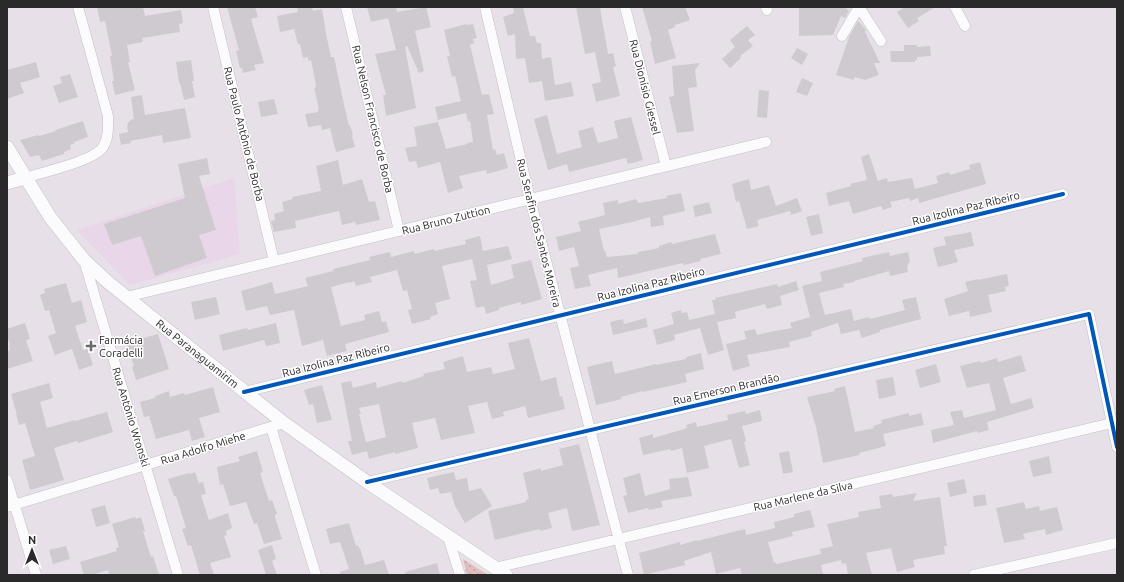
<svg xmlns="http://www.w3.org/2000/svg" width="1124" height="582" viewBox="0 0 1124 582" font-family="Ubuntu,sans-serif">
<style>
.education{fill:#e9d6e9}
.park{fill:url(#park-dots)}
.building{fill:#cfcad0;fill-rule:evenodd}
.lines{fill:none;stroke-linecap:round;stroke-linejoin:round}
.minor-casing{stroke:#c1c0c2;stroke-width:11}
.tertiary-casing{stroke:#c1c0c2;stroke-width:14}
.minor{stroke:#fbfafc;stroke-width:10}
.tertiary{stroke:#fbfafc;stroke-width:13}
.cycleway-casing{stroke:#fff;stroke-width:6}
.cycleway{stroke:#0057b8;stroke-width:4}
.poi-dot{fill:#6c6a6c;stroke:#fff;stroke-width:1.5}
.labels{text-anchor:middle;stroke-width:3;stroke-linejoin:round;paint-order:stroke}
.street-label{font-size:11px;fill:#2a2a2a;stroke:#fff}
.poi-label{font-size:11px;fill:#2a2a2a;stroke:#fff;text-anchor:start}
</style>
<defs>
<pattern id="park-dots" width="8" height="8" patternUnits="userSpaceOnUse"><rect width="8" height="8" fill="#e2bdbf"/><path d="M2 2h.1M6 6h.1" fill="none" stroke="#c2a3a4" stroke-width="1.8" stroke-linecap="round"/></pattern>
</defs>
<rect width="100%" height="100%" fill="#e7e0e8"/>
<path class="education" d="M 234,178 L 240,254 L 130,285 L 77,230 Z"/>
<path class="park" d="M 463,559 L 488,575 L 467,575 Z"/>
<path class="building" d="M 97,7 L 143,7 L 145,16 L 181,10 L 183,23 L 179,24 L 180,32 L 142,38 L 143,42 L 127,45 L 130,62 L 128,62 L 135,90 L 115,95 L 112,81 L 114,81 L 110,56 L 112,56 L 105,21 L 100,22 Z
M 227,7 L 255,7 L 258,17 L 251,19 L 264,63 L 254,65 L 256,70 L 243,73 L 242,68 L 240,68 L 236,51 L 239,50 Z
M 297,7 L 312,7 L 313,11 L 322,9 L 326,34 L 331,57 L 334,57 L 343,100 L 349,126 L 350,125 L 353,135 L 352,136 L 355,147 L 336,152 L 330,128 L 322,130 L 321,125 L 308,127 L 305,114 L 318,112 L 318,109 L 319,109 L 314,88 L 316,87 L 316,85 L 311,60 L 308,61 L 308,57 L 303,58 L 300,44 L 298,44 L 294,29 L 280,32 L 277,16 L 298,12 Z
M 367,7 L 396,7 L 397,12 L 426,7 L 431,27 L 415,31 L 424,71 L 419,73 L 407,46 L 405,47 L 416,108 L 386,116 L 383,95 L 386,95 L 375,54 L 396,50 L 388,18 L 371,22 Z
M 513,7 L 523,7 L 530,36 L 535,36 L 537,43 L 541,43 L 542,59 L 551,57 L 555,85 L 571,82 L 574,96 L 545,101 L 542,81 L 529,83 L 525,58 L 516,59 L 515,34 L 508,36 L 503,17 L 514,13 Z
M 576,7 L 600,7 L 608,54 L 613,53 L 616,66 L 613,67 L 620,96 L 596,102 L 592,84 L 601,82 L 595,52 L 585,54 Z
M 642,7 L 685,7 L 690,20 L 675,25 L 675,27 L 668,30 L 676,58 L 655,64 L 650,42 L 652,41 Z
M 799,7 L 845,7 L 849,11 L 845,18 L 841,16 L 833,35 L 799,36 Z
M 905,7 L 936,7 L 917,18 L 919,21 L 908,28 L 897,12 Z
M 858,21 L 866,30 L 865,32 L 880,63 L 874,63 L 879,75 L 865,80 L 854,77 L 854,80 L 836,75 L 849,37 Z
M 466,24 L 466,25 L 473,24 L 477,38 L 473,39 L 474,43 L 470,45 L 482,95 L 489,94 L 494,114 L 487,115 L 493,150 L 495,149 L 497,155 L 504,153 L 508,168 L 487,174 L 486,170 L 459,176 L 463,188 L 448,193 L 440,162 L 418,168 L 416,161 L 409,162 L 405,148 L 417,146 L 414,127 L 438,122 L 446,149 L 467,144 L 467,143 L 473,142 L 470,121 L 468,122 L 466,113 L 438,120 L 435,107 L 461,101 L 455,76 L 452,77 L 447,56 L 450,56 L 444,30 Z
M 747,26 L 755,35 L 748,40 L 753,46 L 740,56 L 741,58 L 730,68 L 722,59 L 735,47 L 730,40 Z
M 904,45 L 917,45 L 917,47 L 930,46 L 931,56 L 917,57 L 917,60 L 915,60 L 915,62 L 891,62 L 890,51 L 904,51 Z
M 797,48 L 808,54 L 802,65 L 791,58 Z
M 191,60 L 194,81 L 192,81 L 195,97 L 184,100 L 180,83 L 179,83 L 176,62 Z
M 36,62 L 40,77 L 20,83 L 24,93 L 7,99 L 7,70 Z
M 700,63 L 695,70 L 697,87 L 688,88 L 694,131 L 677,133 L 669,97 L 674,96 L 672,66 Z
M 70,74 L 78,97 L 59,103 L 53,86 L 62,83 L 60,77 Z
M 802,78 L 813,83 L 807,96 L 796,92 Z
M 759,90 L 769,91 L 767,118 L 757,117 Z
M 142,95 L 145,115 L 185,108 L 191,138 L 163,143 L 162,135 L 130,141 L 131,143 L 121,145 L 119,134 L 128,132 L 127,125 L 128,125 L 128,122 L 130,122 L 130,120 L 134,119 L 131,97 Z
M 274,99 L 278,114 L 261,117 L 258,102 Z
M 547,115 L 557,154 L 582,147 L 578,131 L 593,127 L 598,143 L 618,138 L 614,121 L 631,117 L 643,160 L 628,164 L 626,158 L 569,172 L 567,164 L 548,170 L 534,119 Z
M 83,121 L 88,137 L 74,142 L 75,143 L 70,145 L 71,149 L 64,152 L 64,154 L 42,161 L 39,155 L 30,157 L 20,140 L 38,135 L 39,136 L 56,131 L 55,130 Z
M 869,154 L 878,181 L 887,178 L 888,182 L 912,178 L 915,189 L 938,183 L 936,176 L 949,172 L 950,175 L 970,169 L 969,165 L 980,162 L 986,184 L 919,203 L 918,198 L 910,201 L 909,198 L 890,202 L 892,207 L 883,210 L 881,206 L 853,214 L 849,201 L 829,206 L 826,193 L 851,186 L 850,184 L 867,180 L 861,157 Z
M 207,158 L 210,174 L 199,176 L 216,230 L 199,235 L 207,258 L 155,276 L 141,236 L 112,245 L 104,224 L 185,198 L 178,164 Z
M 338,160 L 343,185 L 362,179 L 369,202 L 375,201 L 380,220 L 356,225 L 355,222 L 342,225 L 339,211 L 295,221 L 296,228 L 274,232 L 271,221 L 275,220 L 274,214 L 284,211 L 282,202 L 293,199 L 292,197 L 321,191 L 316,166 Z
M 749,179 L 751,190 L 769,185 L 776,206 L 797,198 L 802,211 L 791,215 L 790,211 L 757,220 L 759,226 L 747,229 L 739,201 L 736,202 L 732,184 Z
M 681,193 L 685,211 L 663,216 L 664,225 L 651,227 L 650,217 L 632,222 L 599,229 L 604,251 L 605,250 L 607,257 L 638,254 L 638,252 L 659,248 L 659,246 L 671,242 L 672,244 L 715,234 L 721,254 L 700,259 L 701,261 L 684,265 L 683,263 L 627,276 L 618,278 L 617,268 L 588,275 L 591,286 L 575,289 L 570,268 L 579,266 L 574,247 L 559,251 L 556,237 L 581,231 L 578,222 L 605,215 L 603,203 L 618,200 L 618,204 L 636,199 L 638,203 L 667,198 L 666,196 Z
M 709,202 L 712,213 L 695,217 L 693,206 Z
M 819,214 L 823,233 L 811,236 L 806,217 Z
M 971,232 L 974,246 L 954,250 L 958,262 L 938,267 L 933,248 L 946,245 L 944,237 Z
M 480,236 L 483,251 L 508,246 L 512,259 L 487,265 L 491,285 L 514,278 L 511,265 L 531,260 L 542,299 L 521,305 L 521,302 L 499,308 L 499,310 L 486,314 L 484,306 L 476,308 L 470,281 L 477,280 L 472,259 L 442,266 L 450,299 L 435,303 L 438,314 L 430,317 L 431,319 L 412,324 L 408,310 L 412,309 L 407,290 L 403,291 L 397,270 L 370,277 L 372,282 L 356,286 L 354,281 L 350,283 L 350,282 L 331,287 L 341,326 L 365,320 L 364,315 L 379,311 L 382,322 L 386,321 L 389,332 L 345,344 L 347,351 L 327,356 L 323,340 L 302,346 L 294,310 L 270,315 L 267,306 L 246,311 L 241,291 L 272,282 L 275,294 L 308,286 L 305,278 L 333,271 L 333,269 L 370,260 L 369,257 L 390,252 L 391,257 L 414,251 L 414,254 L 434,249 L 434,251 L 466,244 L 465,240 Z
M 889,252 L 890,256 L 908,252 L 910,262 L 908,263 L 908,266 L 907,266 L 908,272 L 890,276 L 889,271 L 854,281 L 854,282 L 843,284 L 844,287 L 819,293 L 825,315 L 851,309 L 854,321 L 869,317 L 869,319 L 874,318 L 905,310 L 902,300 L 916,297 L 921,319 L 880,330 L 880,332 L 862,338 L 859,330 L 841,334 L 838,323 L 811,332 L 812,336 L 789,342 L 790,347 L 747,355 L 750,366 L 733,371 L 726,344 L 746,339 L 744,331 L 755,329 L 757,335 L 769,332 L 792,328 L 790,323 L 810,317 L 802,286 L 822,281 L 820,272 L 863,261 L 862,258 Z
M 1007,274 L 1009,286 L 1005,287 L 1006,291 L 988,295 L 992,312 L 970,317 L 969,311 L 949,316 L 944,299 L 968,291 L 965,282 L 978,279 L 978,280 Z
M 796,281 L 799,290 L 780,296 L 782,305 L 767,309 L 765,304 L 735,312 L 736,318 L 717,322 L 724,350 L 708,355 L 700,328 L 674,335 L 675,340 L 657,345 L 653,330 L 674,324 L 671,313 L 681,310 L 682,313 L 687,312 L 689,320 L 715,314 L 712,300 L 716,300 L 715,298 L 777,284 L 778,287 Z
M 66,283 L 72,303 L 81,300 L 87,322 L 75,326 L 83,350 L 88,349 L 93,365 L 79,370 L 72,349 L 55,355 L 48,336 L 56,333 L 49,310 L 45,311 L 40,295 L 45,293 L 44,289 Z
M 216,297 L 220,314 L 195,320 L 191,302 Z
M 646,318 L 648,327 L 613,335 L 610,322 L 623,319 L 624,324 Z
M 25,323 L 30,339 L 26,340 L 33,361 L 7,369 L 7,351 L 10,350 L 9,346 L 10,345 L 7,336 L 7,329 Z
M 276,323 L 280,343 L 266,346 L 264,340 L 223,351 L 219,335 L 247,328 L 248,330 Z
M 158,334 L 169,369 L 136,380 L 132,367 L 134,366 L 126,343 Z
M 529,338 L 541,381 L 556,377 L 560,397 L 562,396 L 565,409 L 528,418 L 525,406 L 503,412 L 504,416 L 492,419 L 487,402 L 468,406 L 475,433 L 441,440 L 435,418 L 412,423 L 418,448 L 395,454 L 395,452 L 369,459 L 367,451 L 352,455 L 348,441 L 352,441 L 341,383 L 351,381 L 353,388 L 376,382 L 377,388 L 402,381 L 402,383 L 424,376 L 423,374 L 445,369 L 443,362 L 463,356 L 467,372 L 491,367 L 493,374 L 515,369 L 508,343 ZM 379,404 L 386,437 L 366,442 L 359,414 L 361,414 L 359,408 Z
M 701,353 L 704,369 L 685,374 L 687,382 L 643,392 L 643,391 L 621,397 L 622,399 L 596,405 L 587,367 L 612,361 L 615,374 L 656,364 L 656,365 L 686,359 L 686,357 Z
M 1021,355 L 1026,371 L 1003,378 L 1011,404 L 1031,398 L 1034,408 L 987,422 L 989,430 L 978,433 L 977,431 L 933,443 L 931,430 L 954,425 L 950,412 L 962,410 L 964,418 L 996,410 L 989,383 L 967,388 L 960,366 L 980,361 L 981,363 L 997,358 L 998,362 Z
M 936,364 L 941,382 L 920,388 L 915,370 Z
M 893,377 L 896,395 L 879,399 L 876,380 Z
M 49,383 L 53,398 L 40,402 L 47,428 L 75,420 L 75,421 L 107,412 L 113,432 L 78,443 L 77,441 L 54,448 L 64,480 L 30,490 L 22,460 L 35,456 L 25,423 L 19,425 L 16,415 L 17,415 L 11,394 Z
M 322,385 L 332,420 L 317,423 L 313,404 L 309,405 L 304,390 Z
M 845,386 L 855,432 L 874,428 L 873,426 L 882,423 L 881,420 L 909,413 L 909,416 L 921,413 L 924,425 L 883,434 L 886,446 L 859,453 L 860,455 L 823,463 L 816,427 L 807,397 L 835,391 L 834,389 Z
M 213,387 L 220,412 L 199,418 L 205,437 L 192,441 L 189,430 L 156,439 L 149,416 L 144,417 L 140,402 L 155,398 L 155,396 L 169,391 L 170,397 L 184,393 L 185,395 Z
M 760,410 L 762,421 L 742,426 L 746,441 L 744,442 L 750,465 L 739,468 L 731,439 L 704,446 L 709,468 L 687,473 L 682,448 L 671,451 L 670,449 L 643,455 L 639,438 L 653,434 L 653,438 L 681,430 L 687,428 L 686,425 L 696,422 L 697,427 L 728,420 L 727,415 L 745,411 L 746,414 Z
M 579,444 L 600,525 L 572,531 L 567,508 L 548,513 L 552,528 L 540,531 L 540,529 L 495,540 L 488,511 L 526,502 L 526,500 L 529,499 L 523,473 L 541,468 L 541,471 L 563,465 L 559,449 Z
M 257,451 L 263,472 L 260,473 L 269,501 L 272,500 L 277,514 L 275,515 L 275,517 L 282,539 L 264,544 L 257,523 L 254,524 L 246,502 L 230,506 L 223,484 L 220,485 L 217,467 L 240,461 L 238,457 Z
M 789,451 L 793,472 L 783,474 L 779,453 Z
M 1049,456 L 1052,473 L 1033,477 L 1029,461 Z
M 195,472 L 199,483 L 203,482 L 206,494 L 201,495 L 209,520 L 228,513 L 232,528 L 226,531 L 227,535 L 224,536 L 231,557 L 210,563 L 214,575 L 200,575 L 191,545 L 188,546 L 182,529 L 186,528 L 176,496 L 174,496 L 168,479 L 189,473 L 190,474 Z
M 454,472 L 456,480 L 467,478 L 469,491 L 481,488 L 492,506 L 465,523 L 455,506 L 451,492 L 440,494 L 438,488 L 430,490 L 427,478 Z
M 640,473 L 645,496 L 670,489 L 669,479 L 688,477 L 692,496 L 661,501 L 663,507 L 649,510 L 648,508 L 628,513 L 623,496 L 627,495 L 623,478 Z
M 964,479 L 967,493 L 950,497 L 947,483 Z
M 917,493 L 913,501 L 940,497 L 947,546 L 944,546 L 945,554 L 913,560 L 915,567 L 897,572 L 891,548 L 866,553 L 872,575 L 848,575 L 846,563 L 842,564 L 841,560 L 821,565 L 823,575 L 742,575 L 740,568 L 716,574 L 711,552 L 684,561 L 685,565 L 644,575 L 639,553 L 680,542 L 680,545 L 697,540 L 697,541 L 745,529 L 746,535 L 775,528 L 774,522 L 794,517 L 794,514 L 810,510 L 815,527 L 792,532 L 793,536 L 768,542 L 774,563 L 776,562 L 776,564 L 821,554 L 820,549 L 833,546 L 827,524 L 859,517 L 858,512 L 881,508 L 879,496 L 892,494 L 893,497 Z
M 985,494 L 987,505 L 974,507 L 973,496 Z
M 1024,502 L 1026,509 L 1039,506 L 1040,511 L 1057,507 L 1063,530 L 1046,535 L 1045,529 L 1023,534 L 1025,539 L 1004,543 L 996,508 Z
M 105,505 L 110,523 L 96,527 L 91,509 Z
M 135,517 L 136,519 L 141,517 L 145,531 L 143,531 L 151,557 L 153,556 L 159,575 L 109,575 L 108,570 L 92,575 L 84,575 L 80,562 L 117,551 L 116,548 L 119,547 L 112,524 Z
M 349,523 L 356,546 L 358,545 L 359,548 L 360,548 L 365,565 L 384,560 L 389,575 L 340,575 L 340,572 L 349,569 L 340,542 L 330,544 L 326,529 Z
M 272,545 L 276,559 L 272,561 L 277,575 L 266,575 L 258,550 Z
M 66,546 L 70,559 L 53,564 L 49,550 Z
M 437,563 L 440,575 L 405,575 L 405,572 Z"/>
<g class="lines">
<g class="minor-casing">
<path id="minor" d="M 213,7 L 274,261
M 346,7 L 399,231
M 485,7 L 530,199 L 628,575
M 625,7 L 666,166
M 766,7 L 767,10
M 955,7 L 965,26
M 842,36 L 859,7 L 881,41
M 25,178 C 43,172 94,161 103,147 C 109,138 108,126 108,116 L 78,7
M 84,260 L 178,575
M 126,297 L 766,142
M 244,392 L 1063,194
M 271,427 L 316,575
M 7,480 L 36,575
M 367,482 L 1089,314 L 1117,447
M 7,507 L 284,423
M 448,537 L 460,575
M 495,568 L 1112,423
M 974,575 L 1117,543"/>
</g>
<g class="tertiary-casing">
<g id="tertiary">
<path id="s1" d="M 7,147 L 50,217 L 84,260 L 109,283 L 284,423 L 367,482 L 506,575"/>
<path d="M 7,183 L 25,178"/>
</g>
</g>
<use href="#minor" class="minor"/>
<use href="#tertiary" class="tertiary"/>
<g class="cycleway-casing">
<path id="cycleway" d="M 244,392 L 1063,194
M 367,482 L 1089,314 L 1117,447"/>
</g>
<use href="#cycleway" class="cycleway"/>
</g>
<path class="poi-dot" d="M89 340h4v4h4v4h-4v4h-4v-4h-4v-4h4z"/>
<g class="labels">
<g class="street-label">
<text transform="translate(645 87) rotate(76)" y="4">Rua Dionísio Giessel</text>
<text transform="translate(373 119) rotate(77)" y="4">Rua Nelson Francisco de Borba</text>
<text transform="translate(244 134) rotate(76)" y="4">Rua Paulo Antônio de Borba</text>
<text transform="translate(966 208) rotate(-14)" y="4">Rua Izolina Paz Ribeiro</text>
<text transform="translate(446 220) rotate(-14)" y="4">Rua Bruno Zuttion</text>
<text transform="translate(539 233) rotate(76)" y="4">Rua Serafin dos Santos Moreira</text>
<text transform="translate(651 284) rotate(-14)" y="4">Rua Izolina Paz Ribeiro</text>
<text dy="4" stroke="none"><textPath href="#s1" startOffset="284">Rua Paranaguamirim</textPath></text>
<text transform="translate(336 360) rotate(-14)" y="4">Rua Izolina Paz Ribeiro</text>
<text transform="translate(726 389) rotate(-13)" y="4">Rua Emerson Brandão</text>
<text transform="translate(131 417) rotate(73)" y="4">Rua Antônio Wronski</text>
<text transform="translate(203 448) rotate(-17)" y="4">Rua Adolfo Miehe</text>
<text transform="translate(803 496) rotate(-13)" y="4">Rua Marlene da Silva</text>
</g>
<g class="poi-label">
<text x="99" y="344">Farmácia<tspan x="99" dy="13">Coradelli</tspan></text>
</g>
</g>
<rect width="1124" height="582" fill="none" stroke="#2a2a2a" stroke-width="16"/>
<g transform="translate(32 550)" stroke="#ffffff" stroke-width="3" paint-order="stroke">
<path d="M0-3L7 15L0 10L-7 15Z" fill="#2a2a2a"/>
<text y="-6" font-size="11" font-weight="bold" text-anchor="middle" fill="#2a2a2a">N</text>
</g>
</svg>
